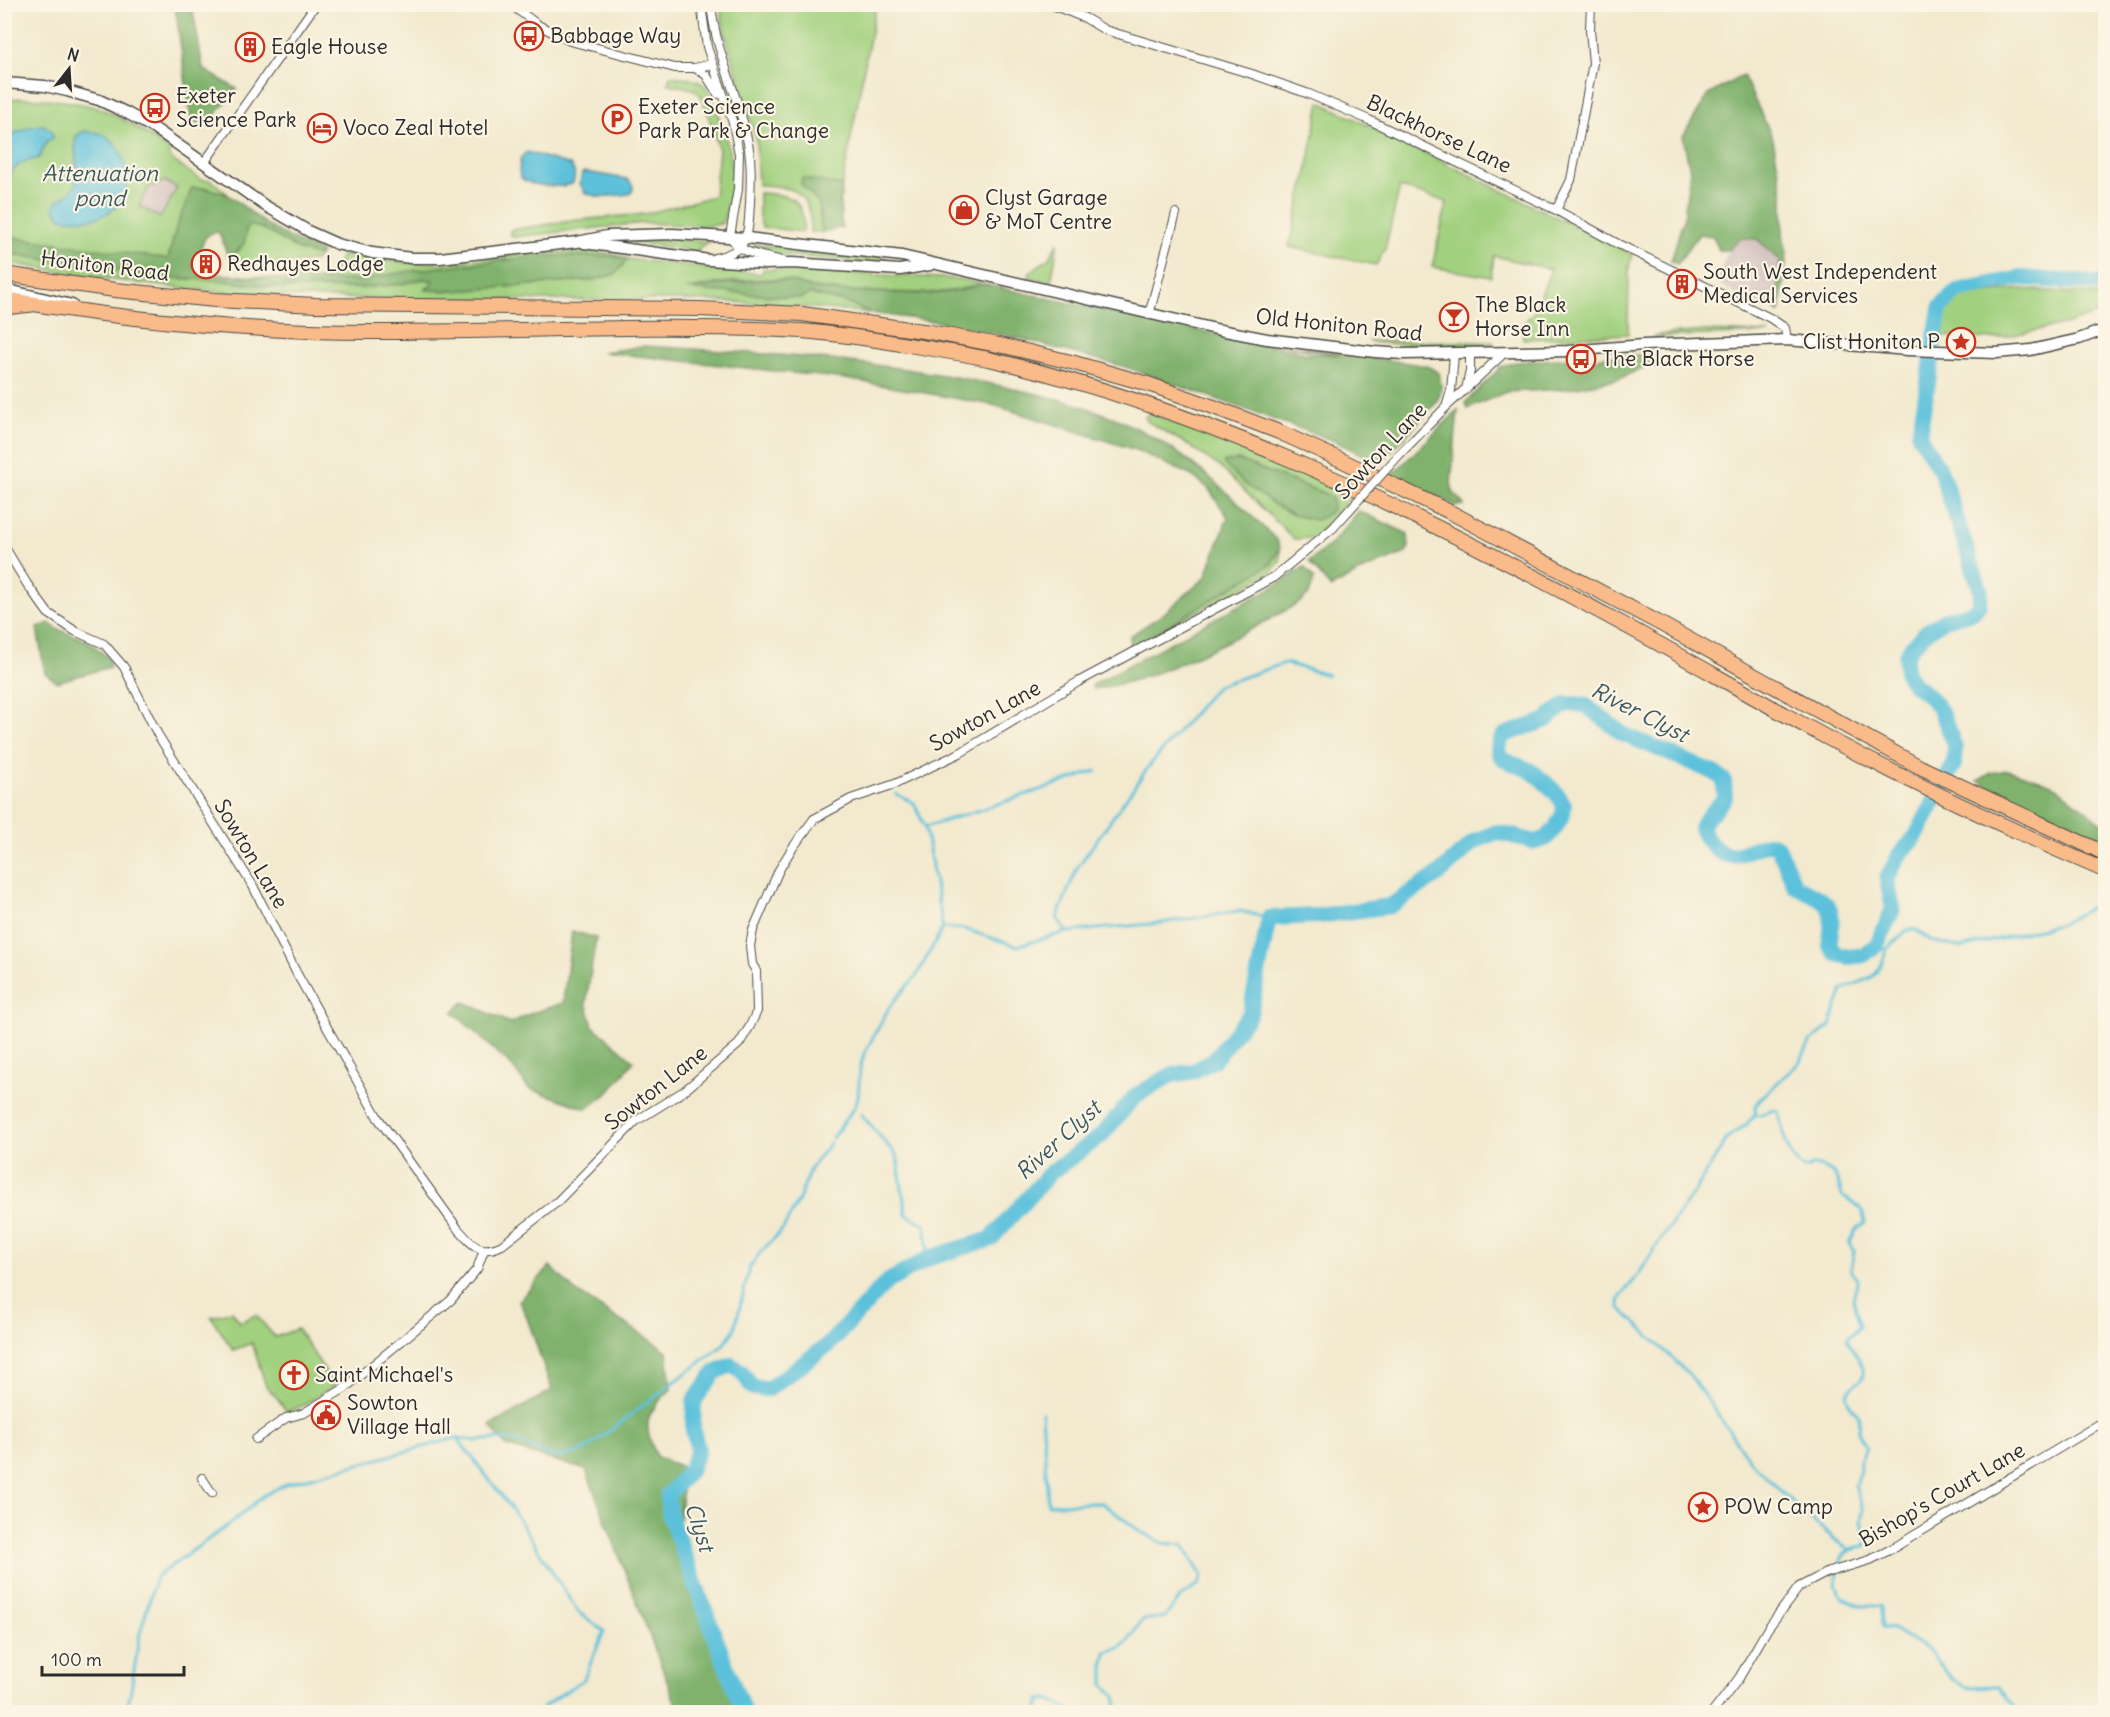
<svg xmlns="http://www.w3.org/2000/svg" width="2110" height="1717" viewBox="0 0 2110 1717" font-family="Delius,sans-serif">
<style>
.industrial{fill:#d1bfbe}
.green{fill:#a1d07e;stroke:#667e54;stroke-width:1.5;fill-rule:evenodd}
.forest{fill:#80b26d;stroke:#566e4c;stroke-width:1.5}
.water{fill:#5dc1db;stroke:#447683;stroke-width:1.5}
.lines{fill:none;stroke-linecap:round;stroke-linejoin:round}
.stream{stroke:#5dc1db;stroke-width:3}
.river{stroke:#5dc1db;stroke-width:16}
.minor-casing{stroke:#494843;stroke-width:10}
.tertiary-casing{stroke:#494843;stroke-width:13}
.trunk-casing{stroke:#494843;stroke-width:16}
.motorway-casing{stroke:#494843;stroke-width:17}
.minor{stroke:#fff;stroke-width:8}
.tertiary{stroke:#fff;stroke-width:10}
.trunk{stroke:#fabb8b;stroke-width:14}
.motorway{stroke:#fabb8b;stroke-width:15}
.minor-bridge-casing{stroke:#494843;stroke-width:10;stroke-linecap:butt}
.minor-bridge{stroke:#fff;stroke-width:8}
.labels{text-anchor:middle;stroke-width:4.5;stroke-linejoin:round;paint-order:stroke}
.poi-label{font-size:21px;fill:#2b2b2b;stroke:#fcf5e5;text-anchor:start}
.street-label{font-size:21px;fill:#2b2b2b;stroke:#fcf5e5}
.water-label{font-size:22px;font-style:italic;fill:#3a5860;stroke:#fcf5e5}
</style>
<rect width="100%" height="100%" fill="#fcf5e5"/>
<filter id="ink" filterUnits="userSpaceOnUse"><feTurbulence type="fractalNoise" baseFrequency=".0167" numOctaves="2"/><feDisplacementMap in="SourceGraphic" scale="12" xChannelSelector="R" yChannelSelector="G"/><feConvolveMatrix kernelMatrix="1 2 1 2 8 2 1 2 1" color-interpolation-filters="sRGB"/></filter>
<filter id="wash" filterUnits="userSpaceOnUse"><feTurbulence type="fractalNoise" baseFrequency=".008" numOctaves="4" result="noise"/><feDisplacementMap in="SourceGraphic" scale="24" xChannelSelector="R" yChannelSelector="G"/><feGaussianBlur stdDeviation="1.35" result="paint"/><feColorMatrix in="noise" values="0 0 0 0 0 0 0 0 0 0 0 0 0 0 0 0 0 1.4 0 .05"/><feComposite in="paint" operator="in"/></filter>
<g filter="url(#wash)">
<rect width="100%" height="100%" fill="#f2e9ce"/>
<path class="industrial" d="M 165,181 L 177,187 L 160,218 L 139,206 L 149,187 Z
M 1740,238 L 1757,239 L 1780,260 L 1776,311 L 1743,299 L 1715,281 L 1729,250 Z"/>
<path class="green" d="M 720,5 L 876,5 L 842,186 L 802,179 L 801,184 L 819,203 L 822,232 L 810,232 C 813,193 793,185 758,185 L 756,139 L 724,30 Z
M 670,76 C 681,78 696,77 705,86 C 715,97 730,150 732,165 C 733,177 728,217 721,224 L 708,226 L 644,223 L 514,237 L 510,234 L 510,230 L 578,220 L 645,214 L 714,196 L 719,150 L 705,106 L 700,94 L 693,89 L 668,84 Z
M 28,98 C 53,100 82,101 106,111 C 128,121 149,135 169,150 L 171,159 L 201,180 L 211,180 L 229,195 L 207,188 L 192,188 L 177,225 L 168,260 L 5,236 L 5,197 L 8,196 L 10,192 L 10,173 L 20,163 L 39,158 L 47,141 L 53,137 L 33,126 L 5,137 L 5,99 ZM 165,181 L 177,188 L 160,218 L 139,206 L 149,187 Z
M 1320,102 L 1632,254 L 1629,267 L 1628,334 L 1523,339 L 1523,324 L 1535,311 L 1551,269 L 1494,256 L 1491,277 L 1432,267 L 1447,202 L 1400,187 L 1385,249 L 1376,265 L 1289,247 L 1306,176 Z
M 759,193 C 789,194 806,198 803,232 L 762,227 L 759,217 Z
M 250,225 L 262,228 L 299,250 L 319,256 L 315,261 C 287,263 256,267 228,256 L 239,251 L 246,230 Z
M 677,240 L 710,241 L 698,249 L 698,253 L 679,248 L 633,243 L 632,241 Z
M 1058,242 L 1051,283 L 1030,277 L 1029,273 L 1049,258 Z
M 755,244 L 886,258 L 889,261 L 888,264 L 883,264 L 764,253 L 753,249 Z
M 591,251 L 614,254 L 628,259 L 762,274 L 763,269 L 959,279 L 982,284 C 945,295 920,293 882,292 C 859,291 835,292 813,288 C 805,286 798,283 790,281 C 761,276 718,283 689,289 L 800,298 L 810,294 L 844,302 L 871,313 C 805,307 739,301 672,300 C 549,299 425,302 301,297 C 202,293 102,280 5,262 L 4,253 L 171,278 L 213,280 L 286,288 L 361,288 L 402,284 L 423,279 L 432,280 L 432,285 L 426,289 L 453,291 L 594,280 L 615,274 L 628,259 L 611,256 L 544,256 L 417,270 L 359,280 L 320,280 C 332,275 335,266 341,256 L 346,255 L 414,263 L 444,263 L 544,252 Z
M 2019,289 L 2105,295 L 2105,311 L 2068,324 L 1993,339 L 1941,336 L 1944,313 L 1957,296 Z
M 1705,331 L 1769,333 L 1652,337 L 1665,334 Z
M 1368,341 L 1493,342 L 1494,343 C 1480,351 1398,344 1377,343 Z
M 1148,414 L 1155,415 L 1241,447 L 1353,495 L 1317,534 L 1311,538 L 1294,539 L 1220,467 L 1185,443 L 1148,422 L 1145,417 ZM 1238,460 L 1328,495 L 1333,500 L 1293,515 L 1242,482 Z
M 1280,549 L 1280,562 L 1271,572 L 1129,649 L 1271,564 Z
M 232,1311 L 240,1322 L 256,1315 L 275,1337 L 297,1329 L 335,1385 L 304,1405 L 287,1412 L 278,1399 L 266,1386 L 252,1343 L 233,1350 L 211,1317 Z"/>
<path class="forest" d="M 175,5 L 192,5 L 203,69 L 237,89 L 204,128 L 191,120 Z
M 1743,75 L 1773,139 L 1783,195 L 1783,234 L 1787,254 L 1780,313 L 1776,311 L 1780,260 L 1757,239 L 1740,238 L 1729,250 L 1719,250 L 1713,236 L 1699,234 L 1677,264 L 1671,261 L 1684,217 L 1690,171 L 1683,136 L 1708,95 Z
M 802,178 L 842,186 L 840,205 L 842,228 L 822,232 L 819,203 L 801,184 Z
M 192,188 C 232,188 237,204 266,224 C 284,236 302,244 321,252 L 319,256 L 299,250 L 262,228 L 250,225 L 246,230 C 246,245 241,250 228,256 C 224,248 224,240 218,232 L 211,233 L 205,238 L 193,266 L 203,273 L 281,279 L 359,280 L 417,270 L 544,256 L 611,256 L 628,259 L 615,274 L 594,280 L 453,291 L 425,290 L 432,285 L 432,280 L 423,279 L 402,284 L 361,288 L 286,288 L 213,280 L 171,278 L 5,253 L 5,236 L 168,259 L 177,225 Z
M 766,280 L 790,281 L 811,288 L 840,291 L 930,294 L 959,291 L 982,284 L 1304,353 L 1340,355 L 1240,338 L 1427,366 L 1439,373 C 1442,387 1442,395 1433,406 L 1380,464 L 1335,441 L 1129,368 L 1022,339 L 939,322 L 871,313 L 844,302 L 810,294 L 800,298 L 686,289 C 713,286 739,281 766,280 Z
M 645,346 C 764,353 884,361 1001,386 C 1053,397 1105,409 1151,436 C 1203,466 1234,500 1277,540 L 1280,549 L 1271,564 L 1129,649 L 1130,636 L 1163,614 L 1205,578 L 1228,517 L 1208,488 L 1192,476 L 1136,450 L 993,405 L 846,379 L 602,352 Z
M 1648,354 L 1657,357 L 1653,363 L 1619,379 L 1566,389 L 1506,392 L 1467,409 L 1465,403 L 1501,367 L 1515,362 L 1571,358 L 1579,362 L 1594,361 L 1601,357 Z
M 1458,410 L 1451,483 L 1453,492 L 1464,505 L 1456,506 L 1392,475 Z
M 1238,460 L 1328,495 C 1340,507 1329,515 1316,520 L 1293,515 L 1272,503 L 1242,482 L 1224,464 L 1224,462 Z
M 1359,511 L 1408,534 L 1409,547 L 1406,553 L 1363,570 L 1331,588 L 1309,562 L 1332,543 Z
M 1304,567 L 1314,579 C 1311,593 1307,599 1294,606 C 1236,637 1159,681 1094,689 L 1092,685 L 1275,586 Z
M 49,623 L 57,629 L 88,641 L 108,658 L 110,667 L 57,682 L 45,673 L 37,628 Z
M 2008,770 L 2052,784 L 2105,825 L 2105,839 L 2041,811 L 1978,781 L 1991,773 Z
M 572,931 L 596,938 L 586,1003 L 593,1026 L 634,1061 L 609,1092 L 587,1109 L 528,1088 L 513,1067 L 453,1012 L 464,1002 L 510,1023 L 532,1013 L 563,1003 Z
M 550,1266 L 575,1291 L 667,1351 L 671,1389 C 644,1416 642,1423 657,1457 L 685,1468 L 679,1521 L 748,1712 L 679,1712 L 586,1470 L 506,1446 L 490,1426 L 552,1390 L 526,1315 L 519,1301 Z"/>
<path class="water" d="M 44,125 L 52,131 L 53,138 L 47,141 L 39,158 C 26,160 9,166 9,181 C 9,187 11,190 8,196 L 5,197 L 5,137 L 33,126 Z
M 84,131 C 89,132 97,132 102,134 C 127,145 138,191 114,209 C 99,221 79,221 61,218 L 54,209 L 56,202 C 91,184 71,166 76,136 Z
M 527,152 L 570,165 C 576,171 575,176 573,183 C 563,189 529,186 521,178 C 518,174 519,169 520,164 C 520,158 521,156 527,152 Z
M 586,172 L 627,179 C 633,184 636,189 629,194 L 600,197 L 585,193 L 580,183 L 582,173 Z"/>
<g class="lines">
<path class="stream" d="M 896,794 L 914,803 L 925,827 L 943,928
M 925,827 L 986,808 L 1096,771
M 1067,932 L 1057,918 L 1077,868 L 1149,766 L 1217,686 L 1285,663 L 1328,675
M 1877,945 L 1886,950 L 1907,930 L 1916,930 L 1932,941 L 1961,948 L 2061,924 L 2106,899
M 861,1114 L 897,1156 L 906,1214 L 925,1225 L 929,1258
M 1755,1114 L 1746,1125 L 1728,1137 L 1696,1189 L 1655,1248 L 1639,1274 L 1622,1295 L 1619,1302 L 1620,1308 L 1690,1375 L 1750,1461 L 1808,1517 L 1848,1550
M 832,1138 L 854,1108 L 858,1097 L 860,1068 L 864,1054 L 890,1006 L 917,975 L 943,928 L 964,929 L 1017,946 L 1067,932 L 1161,923 L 1240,911 L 1269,918
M 1042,1413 L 1048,1504 L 1102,1503 L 1141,1532 L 1163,1543 L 1183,1545 L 1202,1576 L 1199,1584 L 1180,1598 L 1165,1617 L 1142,1620 C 1136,1628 1129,1643 1120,1648 C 1115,1650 1111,1649 1106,1652 L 1104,1661 L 1104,1684 L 1115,1696 L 1118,1712
M 458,1439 L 514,1512 L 578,1612 L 604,1631 L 584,1679 L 543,1707 L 546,1712
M 1840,1566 C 1842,1550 1851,1549 1865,1547 L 1868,1540 L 1861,1522 L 1863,1510 L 1855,1486 L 1860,1470 L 1860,1461 L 1866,1448 L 1858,1432 L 1859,1416 C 1828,1383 1867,1391 1863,1369 C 1861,1360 1851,1348 1847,1340 C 1850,1333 1856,1332 1860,1325 L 1853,1299 L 1858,1280 L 1851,1271 L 1854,1251 L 1849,1244 L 1857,1228 L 1865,1223 C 1864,1208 1854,1203 1842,1196 C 1837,1175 1835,1168 1813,1165 L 1807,1169 C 1788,1164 1782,1128 1778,1111 L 1774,1110 L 1760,1115 L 1755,1114 L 1756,1106 L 1759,1100 L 1800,1062 L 1810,1042 L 1830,1026 L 1843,989 C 1870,977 1878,982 1886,950
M 1838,1572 L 1836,1585 L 1841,1597 L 1863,1606 L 1881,1606 L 1882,1627 L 1891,1628 L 1929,1650 L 1952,1680 L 1967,1687 L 1998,1686 L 2009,1701 L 2020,1712
M 125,1712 L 130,1696 L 140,1633 L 156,1577 L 231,1523 L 263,1496 L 285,1484 L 456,1438 L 477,1441 L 493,1439 L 517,1441 L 550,1456 L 561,1457 L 583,1451 L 722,1346 L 734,1330 L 750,1267 L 760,1253 L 783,1229 L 799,1200 L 810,1169 L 830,1143
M 1037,1712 L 1040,1700 L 1048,1699 L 1058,1703 L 1073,1712"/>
<path class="river" d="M 1934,344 L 1940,308 L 1957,291 L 2020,278 L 2106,284
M 745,1712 L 737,1695 L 670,1517 L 667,1496 L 690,1470 L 698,1450 L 693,1430 L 694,1401 L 715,1372 L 731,1365 L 741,1371 L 753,1388 L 768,1389 L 828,1345 L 887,1282 L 929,1258 L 991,1239 L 1051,1172 L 1101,1136 L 1135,1096 L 1171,1075 L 1194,1071 L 1214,1060 L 1250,1014 L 1269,918 L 1318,916 L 1390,906 L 1439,874 L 1475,841 L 1497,832 L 1536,842 L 1547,838 L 1556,827 L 1563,814 L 1564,805 C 1558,793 1542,779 1531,771 C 1515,762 1486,762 1504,735 L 1547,720 L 1552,714 L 1567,704 L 1585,705 L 1623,734 L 1715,773 L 1724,780 L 1725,798 L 1704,821 L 1701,828 C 1704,837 1708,841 1715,848 C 1737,870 1760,834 1778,847 L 1795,886 C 1831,903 1836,905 1829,945 L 1836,954 L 1849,957 L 1864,955 L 1877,945 L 1893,909 L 1887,879 L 1898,857 L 1916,836 L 1954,764 L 1955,748 L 1949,730 L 1940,710 L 1927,694 L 1913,684 L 1906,673 L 1906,655 L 1912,646 L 1927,631 L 1946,619 L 1973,612 L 1979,605 L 1981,592 L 1941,472 L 1919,435 L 1932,359"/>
</g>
</g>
<g filter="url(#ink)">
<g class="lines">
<g class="minor-casing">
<path id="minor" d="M 510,4 L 538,25 L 570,41 L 675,68 L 695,68 L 712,64
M 701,4 L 707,47 L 733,123 L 739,154 L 738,189 L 730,236 C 740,255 764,256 783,261
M 711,4 C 715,50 736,90 746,134 C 752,157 751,180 750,203 C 748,233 750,251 715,258
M 1050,4 L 1085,18 L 1105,30 L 1252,74 L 1309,94 L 1369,120 L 1556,210 L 1618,244 L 1770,318 L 1785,328 L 1787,340
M 695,68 L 706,75 L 718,94
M 204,163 L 316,4
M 1556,210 L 1571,180 L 1593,63 L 1590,30 L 1591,4
M 1149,315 L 1176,213
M 1466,389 L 1470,371 L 1470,353
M 1447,404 L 1451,391 L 1454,354
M 1399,455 L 1446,407 L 1504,353
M 4,546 L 27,584 L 48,613 L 75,631 L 104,644 L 124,667 L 158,735 L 253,886 L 297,974 L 378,1118 L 458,1229 C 472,1245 480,1256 502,1245 L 557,1202 L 636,1121 L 684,1091 L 739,1044 L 750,1026 L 757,1011 L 756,971 L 752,964 L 750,946 L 753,930 L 779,870 L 791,850 L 814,819 L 851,799 L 895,784 L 960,753 L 1078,682 L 1274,577 L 1333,528
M 256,1439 L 286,1418 L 304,1413 L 345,1388 L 451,1300 L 477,1269 L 484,1250
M 202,1478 L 212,1493
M 1713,1712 L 1739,1678 L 1768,1628 L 1799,1587 L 1826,1573 L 1870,1560 L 1895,1547 L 2106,1420"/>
</g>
<g class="tertiary-casing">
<path id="tertiary" d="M 4,83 L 45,86 L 67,91 L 99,100 L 125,112 L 154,128 L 264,205 L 310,232 L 337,244 L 372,253 L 411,258 L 440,258 L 577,242 L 607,236 L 672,234 L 747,238 L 902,256 L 1220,330 L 1267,339 L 1375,352 L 1403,354 L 1568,351 L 1644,345 L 1787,340 L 1908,350 L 1996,353 L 2031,350 L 2079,339 L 2106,329
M 584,243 L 709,260 L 765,264 L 792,263 L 900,270 L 930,265
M 4,289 L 72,305"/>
</g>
<g class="trunk-casing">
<path id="trunk" d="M 4,274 L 115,290 L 215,300 L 316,305 L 700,309 L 802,314 L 930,332 L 1004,346 L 1071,362 L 1148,384 L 1211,406 L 1279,432 L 1341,460 L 1450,512 L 1661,624 L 1920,767 L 2106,854
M 4,299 C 126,320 247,332 371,332 C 508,332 646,324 783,330 C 817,331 850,336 883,341 C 920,347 957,352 993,360 C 1215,412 1420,514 1619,622 C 1688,659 1755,699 1824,736 C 1916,785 2010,830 2106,871"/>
</g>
<g class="motorway-casing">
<path id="motorway" d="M 4,307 L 32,304"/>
</g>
<use href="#minor" class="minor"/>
<use href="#tertiary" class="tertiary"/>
<use href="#trunk" class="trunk"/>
<use href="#motorway" class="motorway"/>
<g class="minor-bridge-casing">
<path id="minor-bridge" d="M 1333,528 L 1399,455"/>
</g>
<use href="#minor-bridge" class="minor-bridge"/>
</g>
</g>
<defs>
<g id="bus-ring" transform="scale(1.5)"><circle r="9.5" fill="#fcf5e5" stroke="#c8321e" stroke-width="1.5"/><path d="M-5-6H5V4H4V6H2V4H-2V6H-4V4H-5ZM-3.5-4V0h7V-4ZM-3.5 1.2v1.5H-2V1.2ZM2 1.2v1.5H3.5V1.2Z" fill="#c8321e"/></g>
<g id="building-ring" transform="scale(1.5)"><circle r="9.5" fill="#fcf5e5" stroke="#c8321e" stroke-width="1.5"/><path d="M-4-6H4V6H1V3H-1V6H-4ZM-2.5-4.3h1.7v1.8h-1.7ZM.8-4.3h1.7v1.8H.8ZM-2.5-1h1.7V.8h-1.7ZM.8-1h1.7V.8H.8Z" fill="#c8321e"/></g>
<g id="parking-ring" transform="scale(1.5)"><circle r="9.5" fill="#fcf5e5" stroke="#c8321e" stroke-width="1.5"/><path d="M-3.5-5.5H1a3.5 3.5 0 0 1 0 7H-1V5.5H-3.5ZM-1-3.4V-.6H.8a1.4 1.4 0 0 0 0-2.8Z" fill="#c8321e"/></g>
<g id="hotel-ring" transform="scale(1.5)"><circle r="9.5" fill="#fcf5e5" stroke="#c8321e" stroke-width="1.5"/><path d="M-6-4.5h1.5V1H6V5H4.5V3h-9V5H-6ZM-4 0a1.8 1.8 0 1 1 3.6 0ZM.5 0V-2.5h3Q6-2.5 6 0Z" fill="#c8321e"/></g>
<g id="shop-ring" transform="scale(1.5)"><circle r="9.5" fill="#fcf5e5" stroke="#c8321e" stroke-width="1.5"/><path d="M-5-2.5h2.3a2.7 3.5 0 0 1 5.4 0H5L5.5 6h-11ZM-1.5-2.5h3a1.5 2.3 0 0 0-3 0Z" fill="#c8321e"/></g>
<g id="bar-ring" transform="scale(1.5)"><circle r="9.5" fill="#fcf5e5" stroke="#c8321e" stroke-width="1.5"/><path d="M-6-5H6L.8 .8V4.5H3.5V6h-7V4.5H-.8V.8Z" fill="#c8321e"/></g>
<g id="sight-ring" transform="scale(1.5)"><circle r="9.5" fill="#fcf5e5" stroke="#c8321e" stroke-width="1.5"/><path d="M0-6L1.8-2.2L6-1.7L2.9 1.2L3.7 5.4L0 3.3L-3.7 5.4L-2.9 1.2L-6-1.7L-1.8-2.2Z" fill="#c8321e"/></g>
<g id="church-ring" transform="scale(1.5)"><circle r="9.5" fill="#fcf5e5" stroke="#c8321e" stroke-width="1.5"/><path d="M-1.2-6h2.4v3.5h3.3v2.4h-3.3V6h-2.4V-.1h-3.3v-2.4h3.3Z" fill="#c8321e"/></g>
<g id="civic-ring" transform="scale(1.5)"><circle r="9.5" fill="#fcf5e5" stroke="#c8321e" stroke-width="1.5"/><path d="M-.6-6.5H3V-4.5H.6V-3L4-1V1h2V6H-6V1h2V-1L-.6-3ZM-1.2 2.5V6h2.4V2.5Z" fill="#c8321e"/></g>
</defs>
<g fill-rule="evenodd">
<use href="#bus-ring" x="529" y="36"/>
<use href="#building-ring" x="250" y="47"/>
<use href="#bus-ring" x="155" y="108"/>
<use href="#parking-ring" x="617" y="119"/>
<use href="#hotel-ring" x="322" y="128"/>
<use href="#shop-ring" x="964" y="210"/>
<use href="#building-ring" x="206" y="264"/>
<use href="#building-ring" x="1682" y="284"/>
<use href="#bar-ring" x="1454" y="317"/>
<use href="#sight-ring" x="1961" y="342"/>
<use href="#bus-ring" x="1581" y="359"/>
<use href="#church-ring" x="294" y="1375"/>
<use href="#civic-ring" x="326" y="1415"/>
<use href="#sight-ring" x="1703" y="1507"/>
</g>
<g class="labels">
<g class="poi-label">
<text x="550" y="43">Babbage Way</text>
<text x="271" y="54">Eagle House</text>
<text x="176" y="103">Exeter<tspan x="176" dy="24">Science Park</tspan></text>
<text x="638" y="114">Exeter Science<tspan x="638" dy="24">Park Park &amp; Change</tspan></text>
<text x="343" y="135">Voco Zeal Hotel</text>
<text x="985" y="205">Clyst Garage<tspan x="985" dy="24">&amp; MoT Centre</tspan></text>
<text x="227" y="271">Redhayes Lodge</text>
<text x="1703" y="279">South West Independent<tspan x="1703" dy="24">Medical Services</tspan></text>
<text x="1475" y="312">The Black<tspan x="1475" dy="24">Horse Inn</tspan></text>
<text x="1940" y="349" text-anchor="end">Clist Honiton P</text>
<text x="1602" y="366">The Black Horse</text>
<text x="315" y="1382">Saint Michael's</text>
<text x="347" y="1410">Sowton<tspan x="347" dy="24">Village Hall</tspan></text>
<text x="1724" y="1514">POW Camp</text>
</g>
<g class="street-label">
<text transform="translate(1439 134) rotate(25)" y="7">Blackhorse Lane</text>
<text transform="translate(105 266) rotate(7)" y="7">Honiton Road</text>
<text transform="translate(1339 325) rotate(6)" y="7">Old Honiton Road</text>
<text transform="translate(1381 451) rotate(-47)" y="7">Sowton Lane</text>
<text transform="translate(985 716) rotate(-29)" y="7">Sowton Lane</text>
<text transform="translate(251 854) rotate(59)" y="7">Sowton Lane</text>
<text transform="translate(656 1088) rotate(-38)" y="7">Sowton Lane</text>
<text transform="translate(1942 1495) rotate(-30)" y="7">Bishop's Court Lane</text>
</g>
<g class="water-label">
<text x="100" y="181">Attenuation<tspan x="100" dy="25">pond</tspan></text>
<text transform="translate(1640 712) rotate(27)" y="8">River Clyst</text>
<text transform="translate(1058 1140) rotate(-42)" y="8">River Clyst</text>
<text transform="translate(700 1527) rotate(72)" y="8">Clyst</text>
</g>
</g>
<rect width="2110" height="1717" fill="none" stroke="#fcf5e5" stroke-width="24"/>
<g transform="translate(69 69) rotate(17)" stroke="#fcf5e5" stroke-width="4.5" paint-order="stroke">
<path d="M0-4.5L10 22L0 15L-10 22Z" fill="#2b2b2b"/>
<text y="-9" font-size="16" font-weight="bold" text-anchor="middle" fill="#2b2b2b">N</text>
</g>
<path d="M42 1666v9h142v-9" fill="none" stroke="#2b2b2b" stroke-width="3"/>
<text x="51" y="1666" font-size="18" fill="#2b2b2b" stroke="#fcf5e5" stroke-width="4.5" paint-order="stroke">100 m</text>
</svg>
